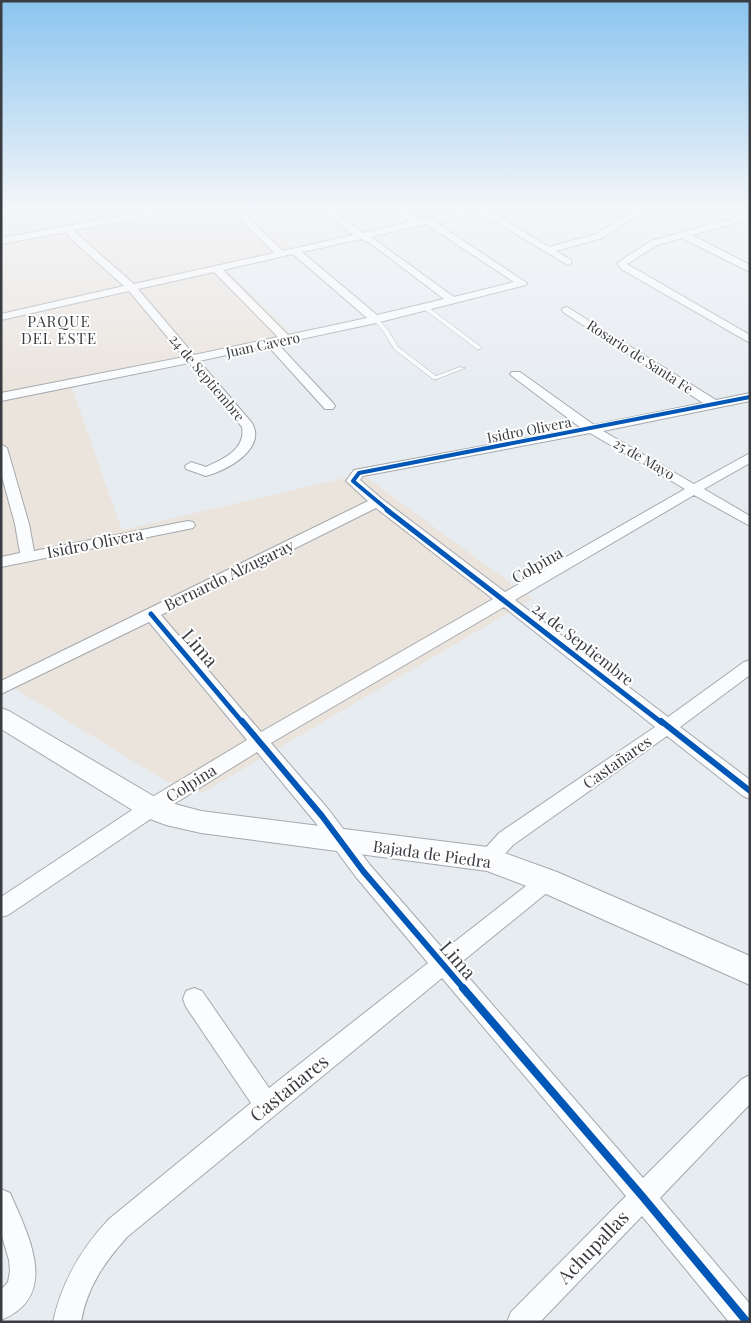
<svg xmlns="http://www.w3.org/2000/svg" width="751" height="1323" viewBox="0 0 751 1323" font-family="'Playfair Display',serif">
<style>
.industrial{fill:#ebe4dd}
.lines{fill:none;stroke-linecap:round;stroke-linejoin:round}
.lane-casing{stroke:#a4a8ac;stroke-width:1}
.street-casing{stroke:#a4a8ac;stroke-width:2}
.secondary-casing{stroke:#a4a8ac;stroke-width:2}
.lane{fill:#fbfcfd;fill-rule:evenodd}
.street{fill:#fbfcfd;fill-rule:evenodd}
.secondary{fill:#fbfcfd;fill-rule:evenodd}
.cycleway-far3-casing{stroke:#fff;stroke-width:6}
.cycleway-far2-casing{stroke:#fff;stroke-width:8}
.cycleway-far1-casing{stroke:#fff;stroke-width:9}
.cycleway-casing{stroke:#fff;stroke-width:11}
.cycleway-far3{stroke:#0057b8;stroke-width:4}
.cycleway-far2{stroke:#0057b8;stroke-width:5}
.cycleway-far1{stroke:#0057b8;stroke-width:6}
.cycleway{stroke:#0057b8;stroke-width:8}
.labels{text-anchor:middle;stroke-width:4;stroke-linejoin:round;paint-order:stroke}
.far-street-label{font-size:14px;fill:#393c40;stroke:#fff}
.far-neighbourhood-label{font-size:15px;letter-spacing:1px;fill:#393c40;stroke:#fff}
.street-label{font-size:16px;fill:#393c40;stroke:#fff}
.near-street-label{font-size:19px;fill:#393c40;stroke:#fff}
</style>
<rect width="100%" height="100%" fill="#e7ecf1"/>
<path class="industrial" d="M 1,208 L 244,208 L 299,252 L 227,269 L 298,340 L 72,388 L 122,530 L 362,474 L 532,599 L 202,793 L 164,780 L 1,680 Z"/>
<g class="lines">
<g class="lane-casing">
<path id="lane" d="M 115,208 L 119,208 L 125,217 L 124,218 L 122,218 Z
M 424,307 L 428,307 L 481,347 L 481,349 L 477,349 L 424,309 Z
M 374,319 L 378,319 L 388,330 L 398,347 L 436,376 L 460,367 L 465,368 L 437,379 L 433,379 L 394,349 L 384,332 L 374,320 Z"/>
</g>
<g class="street-casing">
<path id="street" d="M 166,208 L 182,208 L 178,211 L 74,230 L 78,235 L 134,284 L 274,253 L 230,208 L 239,208 L 283,251 L 353,235 L 319,208 L 328,208 L 363,233 L 410,222 L 390,208 L 399,208 L 419,220 L 476,208 L 490,208 L 488,210 L 549,247 L 596,234 L 638,208 L 648,208 L 602,238 L 556,251 L 571,260 L 571,264 L 568,265 L 479,212 L 435,222 L 527,283 L 526,285 L 376,323 L 278,344 L 333,403 L 335,406 L 333,409 L 325,409 L 268,346 L 199,361 L 252,423 C 267,449 226,471 206,476 L 186,469 L 185,466 L 191,462 L 206,467 C 224,459 246,449 242,427 L 189,363 L 1,401 L 1,393 L 184,357 L 129,291 L 1,320 L 1,314 L 124,286 L 71,239 L 66,232 L 1,244 L 1,238 ZM 426,224 L 514,282 L 454,297 L 371,237 ZM 361,239 L 370,243 L 444,299 L 377,315 L 302,252 ZM 293,254 L 367,318 L 288,335 L 223,270 ZM 214,272 L 278,337 L 194,355 L 138,289 Z
M 750,213 L 750,219 L 692,235 L 750,265 L 750,272 L 682,238 L 657,245 L 627,264 L 750,335 L 750,343 L 621,269 L 617,263 L 651,241 Z
M 567,307 L 716,400 L 750,393 L 750,401 L 603,431 L 694,484 L 750,453 L 750,463 L 704,489 L 750,516 L 750,526 L 694,495 L 515,600 L 668,717 L 744,662 L 750,660 L 750,675 L 680,727 L 750,780 L 750,799 L 743,796 L 667,736 L 513,845 L 495,865 L 488,868 L 481,865 L 478,859 L 481,853 L 499,833 L 655,727 L 504,607 L 271,743 L 329,810 L 370,865 L 444,950 L 540,875 L 547,872 L 554,875 L 557,881 L 554,887 L 458,965 L 643,1178 L 742,1079 L 750,1075 L 750,1104 L 660,1198 L 750,1304 L 750,1322 L 729,1322 L 642,1216 L 540,1322 L 507,1322 L 511,1312 L 626,1196 L 442,978 L 127,1237 C 104,1263 87,1287 81,1322 L 53,1322 C 62,1281 81,1249 109,1219 L 251,1103 L 186,1007 L 183,999 L 186,991 L 194,988 L 202,991 L 269,1088 L 428,963 L 356,877 L 315,822 L 257,752 L 158,814 L 8,915 L 1,917 L 1,897 L 144,802 L 247,740 L 149,622 L 1,694 L 1,681 L 368,501 L 346,481 L 354,470 L 581,428 L 512,376 L 510,374 L 512,372 L 520,372 L 594,425 L 703,403 L 563,312 L 562,310 L 563,308 ZM 590,433 L 685,489 L 505,592 L 382,499 L 360,480 L 363,476 ZM 376,508 L 493,599 L 261,732 L 161,615 Z
M 1,444 L 7,448 L 29,524 L 34,551 L 188,521 L 193,522 L 195,525 L 193,528 L 188,529 L 1,567 L 1,557 L 20,553 L 15,524 L 1,473 Z
M 1,1189 L 10,1193 C 28,1234 61,1296 1,1320 L 1,1290 L 8,1282 L 10,1271 L 9,1260 L 1,1233 Z"/>
</g>
<g class="secondary-casing">
<path id="secondary" d="M 1,708 L 9,711 L 160,800 L 201,811 L 488,847 L 557,872 L 750,956 L 750,985 L 537,890 L 487,871 L 201,833 L 166,825 L 142,816 L 1,729 Z"/>
</g>
<use href="#lane" class="lane"/>
<use href="#street" class="street"/>
<use href="#secondary" class="secondary"/>
<g class="cycleway-far3-casing">
<path id="cycleway-far3" d="M 389,511 L 353,481 L 359,473 L 750,397"/>
</g>
<g class="cycleway-far2-casing">
<path id="cycleway-far2" d="M 387,510 L 662,723
M 151,614 L 243,723"/>
</g>
<g class="cycleway-far1-casing">
<path id="cycleway-far1" d="M 242,721 L 322,816 L 363,871 L 464,989
M 661,721 L 750,791"/>
</g>
<g class="cycleway-casing">
<path id="cycleway" d="M 463,988 L 642,1196 L 747,1322"/>
</g>
<use href="#cycleway-far3" class="cycleway-far3"/>
<use href="#cycleway-far2" class="cycleway-far2"/>
<use href="#cycleway-far1" class="cycleway-far1"/>
<use href="#cycleway" class="cycleway"/>
</g>
<linearGradient id="sky" x2="0" y2="1"><stop stop-color="#8bc4ef"/><stop offset="0.53" stop-color="#f4f6f9"/><stop offset="1" stop-color="#f4f6f9" stop-opacity="0"/></linearGradient>
<rect width="751" height="393" fill="url(#sky)"/>
<g class="labels">
<g class="far-street-label">
<text transform="translate(263 345) rotate(-12)" y="5">Juan Cavero</text>
<text transform="translate(640 357) rotate(33)" y="5">Rosario de Santa Fe</text>
<text transform="translate(207 378) rotate(50)" y="5">24 de Septiembre</text>
<text transform="translate(529 430) rotate(-11)" y="5">Isidro Olivera</text>
<text transform="translate(644 459) rotate(30)" y="5">25 de Mayo</text>
</g>
<g class="far-neighbourhood-label">
<text x="59" y="327">PARQUE<tspan x="59" dy="17">DEL ESTE</tspan></text>
</g>
<g class="street-label">
<text transform="translate(95 543) rotate(-11)" y="6">Isidro Olivera</text>
<text transform="translate(537 565) rotate(-30)" y="6">Colpina</text>
<text transform="translate(229 575) rotate(-26)" y="6">Bernardo Alzugaray</text>
<text transform="translate(583 644) rotate(38)" y="6">24 de Septiembre</text>
<text transform="translate(617 762) rotate(-35)" y="6">Castañares</text>
<text transform="translate(191 783) rotate(-32)" y="6">Colpina</text>
<text transform="translate(432 854) rotate(8)" y="6">Bajada de Piedra</text>
</g>
<g class="near-street-label">
<text transform="translate(200 648) rotate(49)" y="7">Lima</text>
<text transform="translate(458 960) rotate(49)" y="7">Lima</text>
<text transform="translate(289 1088) rotate(-39)" y="7">Castañares</text>
<text transform="translate(593 1247) rotate(-46)" y="7">Achupallas</text>
</g>
</g>
<rect width="751" height="1323" fill="none" stroke="#393c40" stroke-width="5"/>
</svg>
